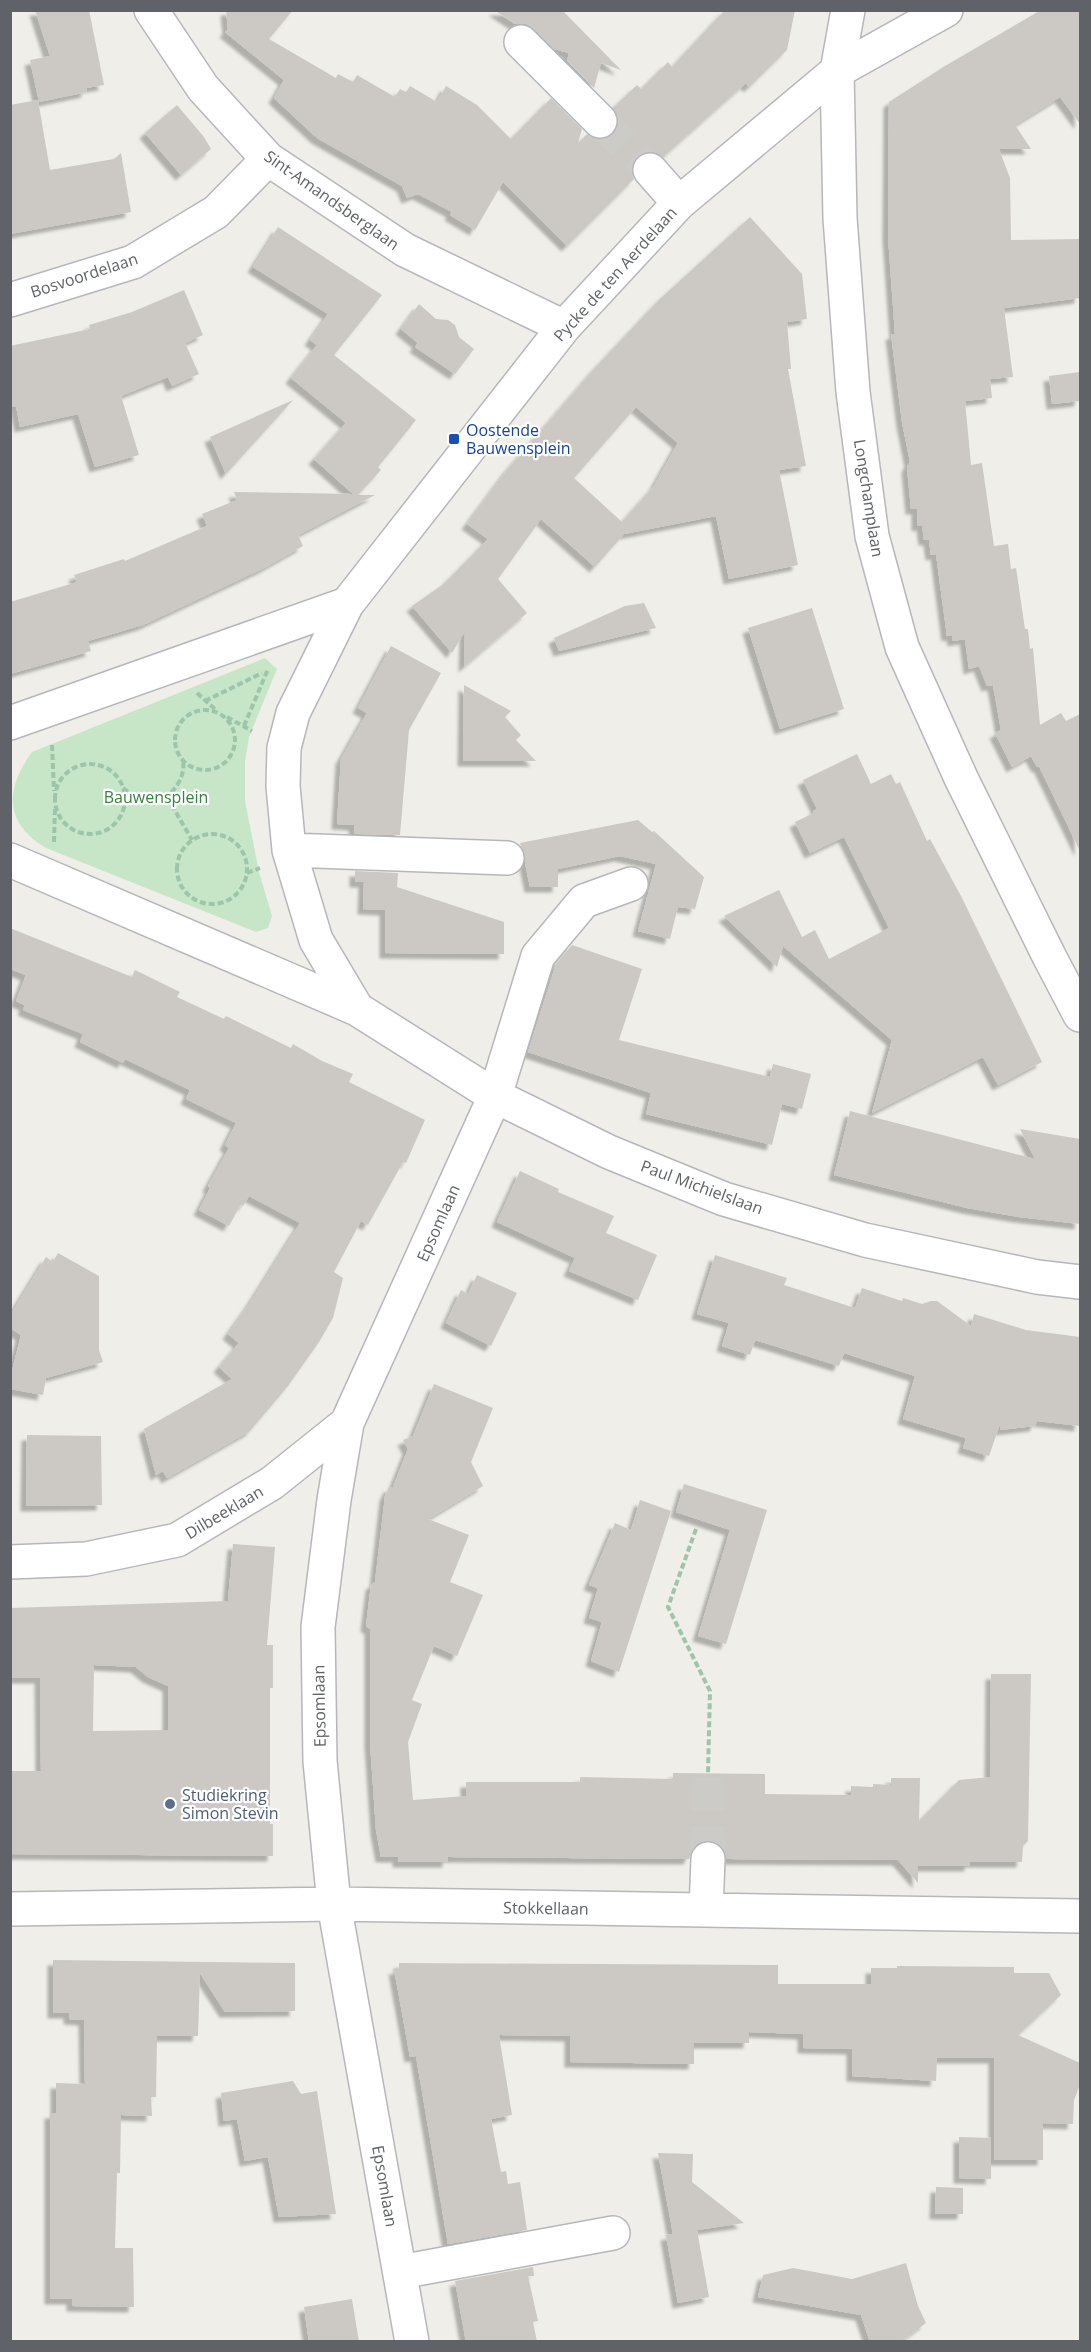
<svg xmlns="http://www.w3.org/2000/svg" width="1091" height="2352" viewBox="0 0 1091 2352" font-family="'Open Sans',sans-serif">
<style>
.green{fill:#c6e6c7}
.building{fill:#ccc9c4;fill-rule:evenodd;filter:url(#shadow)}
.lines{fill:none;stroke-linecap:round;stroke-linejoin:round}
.minor-tunnel{stroke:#cccbc8;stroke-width:33;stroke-dasharray:33 16;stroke-linecap:butt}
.minor-casing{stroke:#b5b7bb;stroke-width:36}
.path{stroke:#9ec4aa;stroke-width:4;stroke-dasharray:6 3;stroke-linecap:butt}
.minor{stroke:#fff;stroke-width:33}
.transit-dot{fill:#1a4fb4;stroke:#fff;stroke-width:2}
.service-dot{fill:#5c6f8a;stroke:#fff;stroke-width:2}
.labels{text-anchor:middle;stroke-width:4.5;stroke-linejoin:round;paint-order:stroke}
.street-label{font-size:16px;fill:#5f6267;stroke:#fff}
.transit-label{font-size:16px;fill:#164399;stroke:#fff;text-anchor:start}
.park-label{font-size:16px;fill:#3a8240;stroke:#fff}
.service-label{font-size:16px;fill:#4e5e75;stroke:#fff;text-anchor:start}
</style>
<defs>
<filter id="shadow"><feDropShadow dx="-5.5" dy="5.5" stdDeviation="1.5" flood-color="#0004"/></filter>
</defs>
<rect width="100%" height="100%" fill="#f0eee8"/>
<path class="green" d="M 265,658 L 277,669 L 249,737 L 245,762 L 245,801 L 259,872 L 272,916 L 268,928 L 256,932 L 46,848 C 4,823 5,789 32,752 Z"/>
<path class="building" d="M 35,10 L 89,10 L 104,85 L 86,88 L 87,92 L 39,102 L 30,60 L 50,56 Z
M 226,10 L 293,10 L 269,39 L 336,78 L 338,74 L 353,82 L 357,75 L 395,97 L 400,89 L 406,92 L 410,86 L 437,102 L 446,86 L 477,105 L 511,139 L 551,98 L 582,129 L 578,143 L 587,134 L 596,139 L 605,139 L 613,135 L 618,125 L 618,116 L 613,108 L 637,85 L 641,89 L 668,62 L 672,67 L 725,10 L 795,10 L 787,50 L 749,87 L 746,83 L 663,157 L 655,152 L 647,152 L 637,156 L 632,165 L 632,173 L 634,179 L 567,246 L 503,182 L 475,230 L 450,215 L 452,212 L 418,194 L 407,198 L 402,186 L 317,138 L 274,98 L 284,80 L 225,32 L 228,29 Z
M 494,10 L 562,10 L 621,70 L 601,63 L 594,88 L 567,61 L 569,53 L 554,49 L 534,29 L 526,24 L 515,24 Z
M 1041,10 L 1080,10 L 1080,124 L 1060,97 L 1015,125 L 1031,149 L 999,149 L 1010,178 L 1011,240 L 1080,239 L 1080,298 L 1004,308 L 1013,377 L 990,379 L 992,398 L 965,401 L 971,465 L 982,463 L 994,546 L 1008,544 L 1011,569 L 1016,568 L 1025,629 L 1028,629 L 1030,649 L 1033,648 L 1040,725 L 1061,713 L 1066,721 L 1080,714 L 1080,851 L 1039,766 L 1037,767 L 1031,756 L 1012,767 L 995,733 L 1001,730 L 993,685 L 987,686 L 979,666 L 969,669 L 965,639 L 953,641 L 952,635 L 947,636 L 936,554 L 931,555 L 929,540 L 924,540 L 922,525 L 917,526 L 917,509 L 911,509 L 907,467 L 910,462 L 902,422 L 891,334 L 895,334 L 888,236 L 889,102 L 945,66 Z
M 38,100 L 50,170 L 114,159 L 121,153 L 131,212 L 10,234 L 10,105 Z
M 177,105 L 204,137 L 211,149 L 181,175 L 145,133 Z
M 750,217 L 802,274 L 807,319 L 787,322 L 791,369 L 788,369 L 806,466 L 779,470 L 798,565 L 729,579 L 716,516 L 624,534 L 595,567 L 541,519 L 498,579 L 527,613 L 464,667 L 465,631 L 452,653 L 412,606 L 445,583 L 488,539 L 467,524 L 507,470 L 595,368 L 660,299 ZM 636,407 L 678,443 L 654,486 L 622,522 L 574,478 Z
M 278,227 L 382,295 L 334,355 L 416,420 L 378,467 L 381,470 L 358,495 L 375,495 L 298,535 L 303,546 L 264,568 L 143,625 L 88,641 L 91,651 L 10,674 L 10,602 L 77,582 L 74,575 L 124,559 L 125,561 L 207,526 L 202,514 L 237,500 L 234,492 L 353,494 L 314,459 L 346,423 L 291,378 L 317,345 L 310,340 L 328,314 L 253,267 Z
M 184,290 L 203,335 L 185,343 L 199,374 L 172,386 L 168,377 L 121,396 L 139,455 L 95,467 L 78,414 L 20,427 L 16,406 L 10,407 L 10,346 L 90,329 L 89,325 L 132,312 Z
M 419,304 L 436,319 L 448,320 L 455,325 L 459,337 L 474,349 L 455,374 L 415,347 L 418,343 L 401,329 Z
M 1080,372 L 1080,401 L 1052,404 L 1049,376 Z
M 293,400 L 226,474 L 210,437 Z
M 644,603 L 656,628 L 559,651 L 554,638 L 625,606 Z
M 812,608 L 844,709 L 780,729 L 748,628 Z
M 391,646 L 441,673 L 409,730 L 400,835 L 355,834 L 354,825 L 337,824 L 341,759 L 367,713 L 358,708 Z
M 464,685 L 511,711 L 505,717 L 521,735 L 516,740 L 536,761 L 463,761 Z
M 857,754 L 871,784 L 891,774 L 896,784 L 900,782 L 927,841 L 930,839 L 961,896 L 1042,1062 L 998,1085 L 983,1057 L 872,1113 L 892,1040 L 783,946 L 777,967 L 724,916 L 779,890 L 802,937 L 815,930 L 829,959 L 889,928 L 844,837 L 810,853 L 795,822 L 814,813 L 813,811 L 817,809 L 803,780 Z
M 638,820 L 652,832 L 654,831 L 704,877 L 695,909 L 678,907 L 670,939 L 638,931 L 656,864 L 620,856 L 558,869 L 558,887 L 530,887 L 525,863 L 526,858 L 520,843 Z
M 355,871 L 398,873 L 397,887 L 504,922 L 504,954 L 385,953 L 385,910 L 363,909 L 364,882 L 355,882 Z
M 10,928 L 132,977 L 135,970 L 180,992 L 177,997 L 224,1019 L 226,1016 L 291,1048 L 293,1044 L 322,1061 L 353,1074 L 349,1082 L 425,1120 L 406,1163 L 403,1162 L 368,1225 L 361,1221 L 334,1272 L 343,1278 L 333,1318 L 319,1342 L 288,1386 L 250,1431 L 167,1478 L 163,1471 L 156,1475 L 144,1429 L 232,1379 L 219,1367 L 239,1343 L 228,1334 L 250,1303 L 300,1223 L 249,1196 L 243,1206 L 241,1204 L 229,1226 L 199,1210 L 210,1188 L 208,1186 L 229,1148 L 225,1145 L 236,1123 L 186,1099 L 190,1090 L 125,1059 L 123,1063 L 80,1042 L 83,1034 L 23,1010 L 25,1005 L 16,1001 L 26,975 L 10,969 Z
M 572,945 L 642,969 L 619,1040 L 770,1077 L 773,1064 L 811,1074 L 802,1109 L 782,1104 L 772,1145 L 646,1114 L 651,1093 L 528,1052 L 556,964 Z
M 850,1111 L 1035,1159 L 1020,1129 L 1080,1139 L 1080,1224 L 1019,1217 L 967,1208 L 834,1175 Z
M 520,1171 L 559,1189 L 558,1192 L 614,1216 L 606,1233 L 657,1255 L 638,1300 L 569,1271 L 575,1258 L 497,1222 Z
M 58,1253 L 99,1276 L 99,1350 L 103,1362 L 46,1378 L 43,1395 L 10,1389 L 10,1379 L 21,1335 L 10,1328 L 10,1316 L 46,1257 L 53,1262 Z
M 715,1255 L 787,1278 L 784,1285 L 855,1308 L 862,1288 L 902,1301 L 903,1298 L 922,1304 L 931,1301 L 937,1301 L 971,1326 L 974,1314 L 1026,1330 L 1080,1337 L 1080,1426 L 1037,1421 L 1035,1426 L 1000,1430 L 1000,1424 L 989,1456 L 963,1448 L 966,1438 L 903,1419 L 915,1376 L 844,1353 L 839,1366 L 755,1340 L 750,1355 L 722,1346 L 729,1323 L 697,1314 Z
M 477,1275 L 517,1293 L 491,1346 L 446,1323 L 461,1290 L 468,1294 Z
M 434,1384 L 493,1408 L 471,1462 L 483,1486 L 428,1519 L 469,1535 L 450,1582 L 483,1595 L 457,1656 L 434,1646 L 412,1700 L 422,1704 L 408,1742 L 413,1800 L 466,1796 L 466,1782 L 580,1782 L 580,1777 L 673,1779 L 673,1773 L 765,1774 L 765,1794 L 851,1795 L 851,1786 L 873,1787 L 873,1784 L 891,1785 L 891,1778 L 920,1778 L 919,1821 L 959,1780 L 990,1777 L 991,1674 L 1031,1674 L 1028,1841 L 1023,1846 L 1022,1862 L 970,1862 L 970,1866 L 918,1866 L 918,1883 L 898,1860 L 727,1859 L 724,1850 L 718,1844 L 709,1840 L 700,1842 L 693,1849 L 689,1859 L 448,1857 L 448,1862 L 398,1862 L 398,1857 L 381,1857 L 376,1830 L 370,1742 L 370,1629 L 366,1626 L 371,1585 L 375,1582 L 385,1496 L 389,1487 L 393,1487 L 408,1449 L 403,1440 L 413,1436 Z
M 27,1435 L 101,1436 L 102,1505 L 26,1506 Z
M 684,1484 L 767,1510 L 726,1644 L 698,1636 L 730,1530 L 676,1512 Z
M 640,1500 L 671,1511 L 619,1672 L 591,1661 L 602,1622 L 589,1618 L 598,1588 L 589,1585 L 615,1523 L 631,1530 Z
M 233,1544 L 275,1547 L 267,1645 L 273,1645 L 273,1688 L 270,1688 L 270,1824 L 273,1824 L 273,1856 L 10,1854 L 10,1771 L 41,1771 L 40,1678 L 12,1678 L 12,1673 L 10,1673 L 10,1608 L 228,1601 ZM 94,1665 L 136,1667 L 148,1677 L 168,1686 L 168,1730 L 93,1731 Z
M 53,1960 L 295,1963 L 295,2011 L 225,2012 L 200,1973 L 198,2036 L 157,2036 L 156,2097 L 151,2097 L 152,2116 L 121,2115 L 120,2173 L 117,2173 L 115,2248 L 133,2248 L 134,2307 L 72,2306 L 72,2299 L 50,2299 L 50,2113 L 56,2113 L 56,2083 L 85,2084 L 84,2020 L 69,2019 L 69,2013 L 53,2013 Z
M 399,1963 L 778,1965 L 778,1984 L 871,1984 L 871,1968 L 897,1968 L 897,1966 L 1014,1967 L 1014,1973 L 1049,1973 L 1061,1995 L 1018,2035 L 1080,2063 L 1080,2085 L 1074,2100 L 1073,2124 L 1043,2123 L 1043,2160 L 994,2160 L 994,2058 L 937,2058 L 936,2081 L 852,2076 L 852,2049 L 803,2048 L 803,2034 L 749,2032 L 749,2043 L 694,2043 L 694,2064 L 570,2062 L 570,2036 L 499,2035 L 512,2115 L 491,2119 L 501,2172 L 506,2171 L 508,2184 L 520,2182 L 527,2230 L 448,2244 L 416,2056 L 410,2057 L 401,2007 L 394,1969 L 399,1969 Z
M 293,2081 L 301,2094 L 317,2091 L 336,2214 L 279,2217 L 268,2157 L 245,2161 L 237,2119 L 224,2121 L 221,2093 Z
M 959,2137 L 991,2138 L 991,2179 L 959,2178 Z
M 658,2153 L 693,2154 L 692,2182 L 744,2223 L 697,2230 L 709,2297 L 678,2303 L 666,2235 L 673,2234 Z
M 936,2187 L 963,2188 L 963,2214 L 935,2214 Z
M 906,2263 L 918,2306 L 926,2323 L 900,2342 L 870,2342 L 861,2315 L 758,2297 L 763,2275 L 793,2268 L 852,2279 Z
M 533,2267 L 534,2276 L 528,2276 L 538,2321 L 533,2322 L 537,2342 L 466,2342 L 455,2281 Z
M 352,2299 L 359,2342 L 309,2342 L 304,2307 Z"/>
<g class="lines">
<path class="minor-tunnel" d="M 600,121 L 650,170
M 708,1859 L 708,1773"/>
<g class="minor-casing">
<path id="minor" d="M 151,10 L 203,88 L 268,159 L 405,250 L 564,327
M 848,10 L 837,71 L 840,218 L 853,392 L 872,536 L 902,647 L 961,778 L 1049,956 L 1080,1015
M 521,42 L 600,121
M 650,170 L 679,203
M 10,300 L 133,262 L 216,212 L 268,159
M 10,723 L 347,604
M 289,850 L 507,858
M 10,860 L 357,1009 L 495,1096 L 609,1152 L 724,1199 L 865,1240 L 1037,1277 L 1080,1282
M 357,1009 L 316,940 L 289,850 L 283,786 L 284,748 L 293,713 L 347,604 L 564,327 L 679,203 L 837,71 L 946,10
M 10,1562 L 86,1559 L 177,1540 L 272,1483 L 347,1423
M 10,1909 L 334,1904 L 1080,1916
M 706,1910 L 708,1859
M 400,2272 L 613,2233
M 412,2342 L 334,1904 L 320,1761 L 318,1627 L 334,1500 L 347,1423 L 495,1096 L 538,956 L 584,901 L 631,884"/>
</g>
<path class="path" d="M 197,693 L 216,710
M 205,701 L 262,673
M175 740a30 30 0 1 1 60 0a30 30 0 1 1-60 0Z
M 227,717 L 252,731
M 244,726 L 268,669
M 52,745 L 54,791
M55 799a35 35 0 1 1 70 0a35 35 0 1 1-70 0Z
M 123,788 C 144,804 164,808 179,782 C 183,775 184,767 183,759
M 167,797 L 192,840
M177 869a35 35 0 1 1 70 0a35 35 0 1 1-70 0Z
M 54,842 L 55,807
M 247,873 L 260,868
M 696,1529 L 668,1607 L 710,1691 L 708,1773"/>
<use href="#minor" class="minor"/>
</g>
<rect class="transit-dot" x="448" y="433" width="12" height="12" rx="3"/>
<circle class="service-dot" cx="170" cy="1804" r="6"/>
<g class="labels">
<g class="street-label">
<text transform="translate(332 200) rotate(35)" y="6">Sint-Amandsberglaan</text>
<text transform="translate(615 274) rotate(-48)" y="6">Pycke de ten Aerdelaan</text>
<text transform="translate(84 275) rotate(-18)" y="6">Bosvoordelaan</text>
<text transform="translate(869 498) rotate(81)" y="6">Longchamplaan</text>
<text transform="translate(702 1187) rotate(20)" y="6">Paul Michielslaan</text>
<text transform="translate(438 1223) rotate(-66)" y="6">Epsomlaan</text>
<text transform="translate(224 1512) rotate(-31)" y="6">Dilbeeklaan</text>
<text transform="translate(319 1706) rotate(-91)" y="6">Epsomlaan</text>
<text transform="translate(546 1908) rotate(1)" y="6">Stokkellaan</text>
<text transform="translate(385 2186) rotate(80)" y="6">Epsomlaan</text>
</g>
<g class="transit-label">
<text x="466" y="436">Oostende<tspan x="466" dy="18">Bauwensplein</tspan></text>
</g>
<g class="park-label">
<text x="156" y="803">Bauwensplein</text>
</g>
<g class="service-label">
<text x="182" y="1801">Studiekring<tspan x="182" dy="18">Simon Stevin</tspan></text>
</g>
</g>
<rect width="1091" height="2352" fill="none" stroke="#5f6267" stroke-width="24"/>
</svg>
